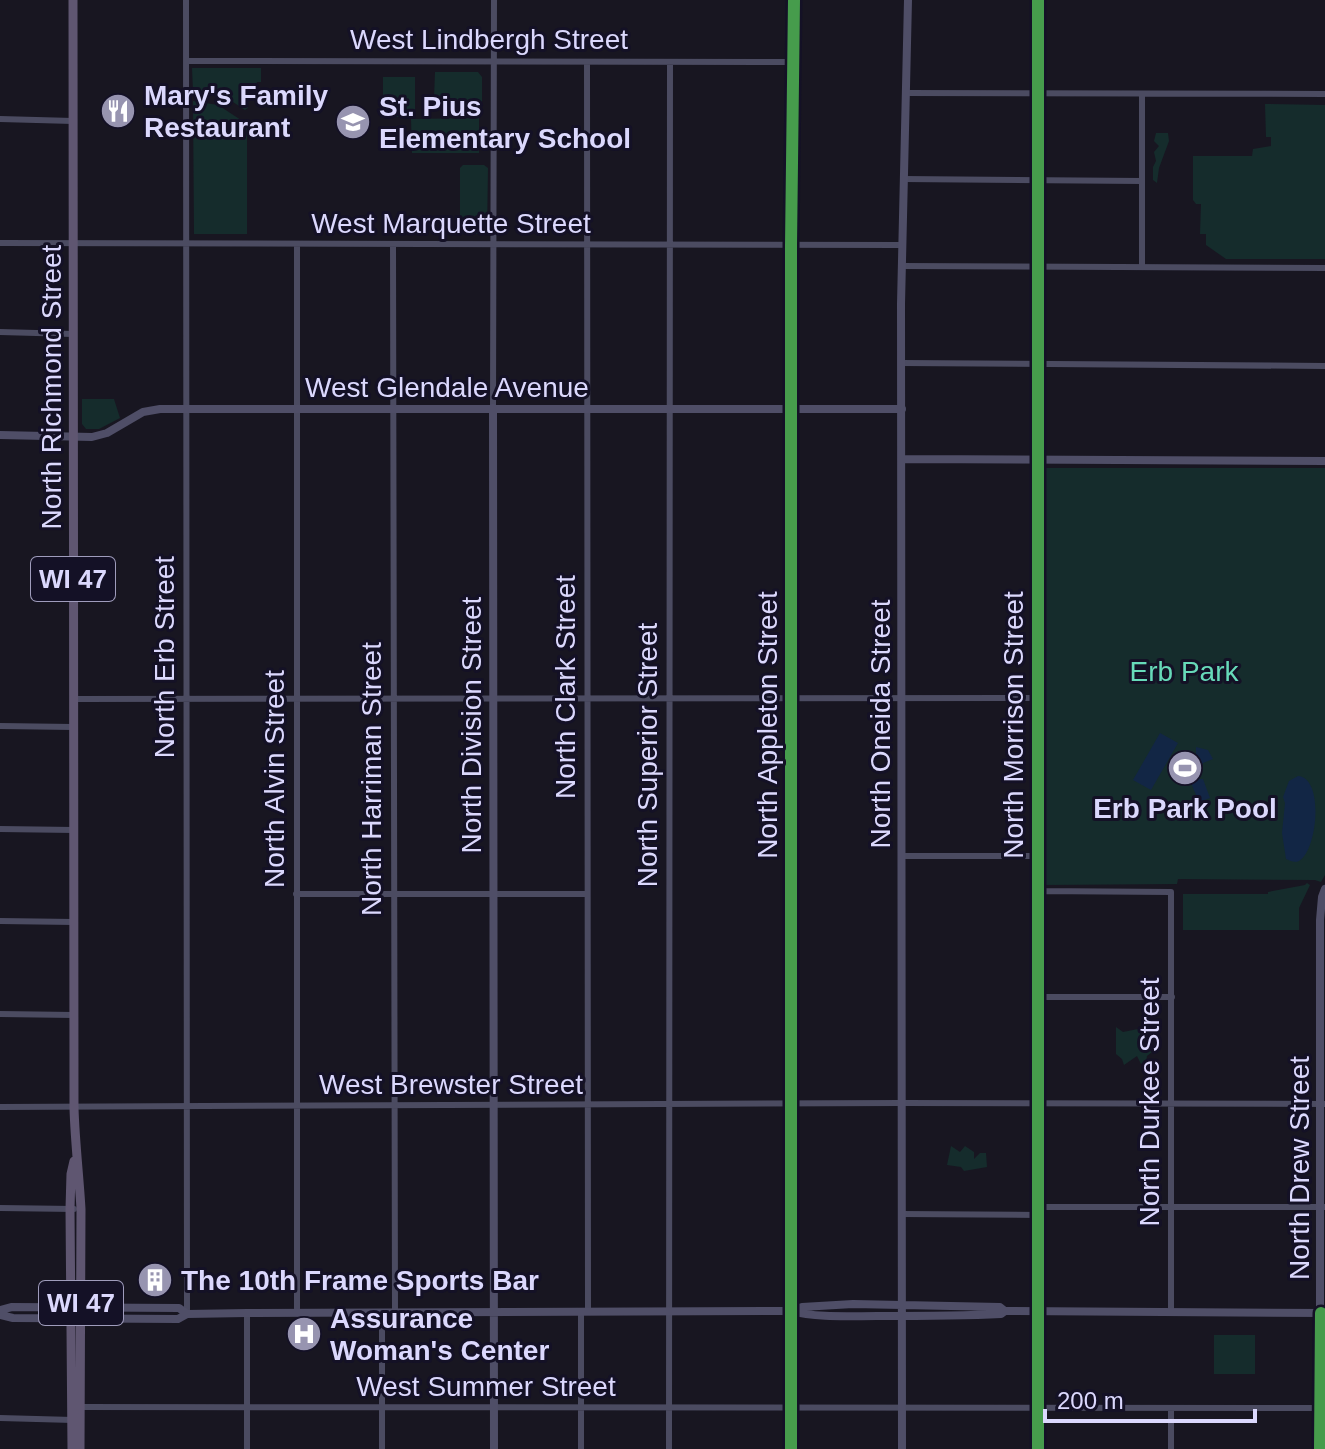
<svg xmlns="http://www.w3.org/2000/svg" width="1325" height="1449" viewBox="0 0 1325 1449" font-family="Helvetica,sans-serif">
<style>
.green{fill:#152c2c}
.water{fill:#122645}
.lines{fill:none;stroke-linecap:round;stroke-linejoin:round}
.street{stroke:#4b4b61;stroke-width:6}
.secondary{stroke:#4f4e67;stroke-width:8}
.primary{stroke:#5f5671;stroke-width:9}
.cycleway-casing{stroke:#141126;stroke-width:17}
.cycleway{stroke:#469c4c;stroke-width:12}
.labels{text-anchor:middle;stroke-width:6;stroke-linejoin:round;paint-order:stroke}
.shield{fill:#141126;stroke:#9f9cbc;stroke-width:2}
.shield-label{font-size:26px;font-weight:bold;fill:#dbd8fd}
.street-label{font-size:28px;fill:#dbd8fd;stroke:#141126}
.poi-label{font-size:28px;font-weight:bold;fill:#dbd8fd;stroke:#141126;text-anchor:start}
.park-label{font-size:28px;fill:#67dab9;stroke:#141126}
</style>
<rect width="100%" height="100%" fill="#181621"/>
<path class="green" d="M 192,68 L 261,68 L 261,82 L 257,82 L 256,87 L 247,87 L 248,108 L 245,110 L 221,94 L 193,90 Z
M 435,72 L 478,72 L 482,77 L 482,116 L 446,117 L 434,98 Z
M 383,77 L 415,77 L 415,117 L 383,117 Z
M 193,101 L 218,105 L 247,124 L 247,234 L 194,234 Z
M 1265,104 L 1325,105 L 1325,259 L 1226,259 L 1206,245 L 1206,234 L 1200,234 L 1201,204 L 1196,204 L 1193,200 L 1193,156 L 1252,156 L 1253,149 L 1271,146 L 1271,137 L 1266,137 Z
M 479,118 L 479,153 L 412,153 L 411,119 Z
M 1156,133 L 1168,133 L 1169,141 L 1159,168 L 1157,183 L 1153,180 L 1153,167 L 1156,161 L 1154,152 L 1159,146 L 1154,141 Z
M 463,165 L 484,165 L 488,168 L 487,234 L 460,234 L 460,168 Z
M 82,399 L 114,399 L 120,418 L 99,429 L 86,429 L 82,424 Z
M 1043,468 L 1325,468 L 1325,875 L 1321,882 L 1315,880 L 1178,879 L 1177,884 L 1043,885 Z
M 1307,883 L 1310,885 L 1299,908 L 1299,930 L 1183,930 L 1183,894 L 1268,894 L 1268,892 L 1305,885 Z
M 1116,1027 L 1123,1032 L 1138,1029 L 1142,1036 L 1139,1046 L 1152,1052 L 1147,1056 L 1146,1063 L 1141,1064 L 1137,1056 L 1124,1065 L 1122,1059 L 1116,1054 Z
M 951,1146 L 960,1152 L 965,1146 L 974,1152 L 974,1159 L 980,1153 L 986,1153 L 987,1167 L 964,1171 L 961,1167 L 947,1165 Z
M 1214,1335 L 1255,1335 L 1255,1374 L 1214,1374 Z"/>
<path class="water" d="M 1160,733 L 1178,743 L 1151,790 L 1133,780 Z
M 1196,747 L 1208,750 L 1213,759 L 1203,763 L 1201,774 L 1197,779 L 1203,779 L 1210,798 L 1199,802 L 1186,771 L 1189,760 L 1196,756 Z
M 1298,776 C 1325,778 1317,852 1299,861 C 1294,863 1291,861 1286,859 L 1282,833 L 1285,803 L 1283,797 L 1289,781 Z"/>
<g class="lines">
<path class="street" d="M 186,0 L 187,1314
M 186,61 L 792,62
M 587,62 L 588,1312
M 905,93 L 1325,94
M 0,119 L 73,121
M 903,179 L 1142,181
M 0,243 L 902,245
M 393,245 L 395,1313
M 901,266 L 1325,268
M 1142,267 L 1142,94
M 0,332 L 73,334
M 901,363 L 1325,366
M 493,408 L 494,0
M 73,699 L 1037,698
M 0,726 L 73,727
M 0,829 L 74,830
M 902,856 L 1037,856
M 1038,891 L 1171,892 L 1171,1312
M 296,894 L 587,894
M 0,921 L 74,922
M 1037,997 L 1172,997
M 0,1014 L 74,1015
M 0,1107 L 902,1103 L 1325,1104
M 1039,1207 L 1325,1207
M 0,1208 L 74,1209
M 901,1214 L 1038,1215
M 581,1312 L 581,1449
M 297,1313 L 297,245
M 382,1313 L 382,1449
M 78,1407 L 1325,1408
M 0,1418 L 73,1420
M 247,1449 L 247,1313
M 669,1449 L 670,62
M 791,1449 L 791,245 L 794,0
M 1038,1449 L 1038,0
M 1171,1449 L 1171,1408"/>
<path class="secondary" d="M 493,408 L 494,1449
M 0,435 L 92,437 L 107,433 L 143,412 L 160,409 L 902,409
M 902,459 L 1325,461
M 0,1310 L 12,1307 L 179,1308 L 187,1314
M 792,1310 L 802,1307 L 853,1304 L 1000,1307 L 1005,1311
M 0,1315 L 13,1318 L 178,1319 L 187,1314 L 247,1313 L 790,1311 C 817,1318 849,1316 877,1316 C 918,1316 959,1316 1001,1314 L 1005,1311 L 1325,1313
M 902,1449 L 901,304 L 908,0
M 1320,1449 L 1320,920 L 1322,897 L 1325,889"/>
<path class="primary" d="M 73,0 L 74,1108 C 75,1142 79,1175 81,1209 L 80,1449
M 72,1449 L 70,1209 L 71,1174 L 74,1161"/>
<g class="cycleway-casing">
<path id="cycleway" d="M 791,1449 L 791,245 L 794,0
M 1038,1449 L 1038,0
M 1320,1449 L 1321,1313"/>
</g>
<use href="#cycleway" class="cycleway"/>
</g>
<defs>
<g id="restaurant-disc" transform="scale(1.8)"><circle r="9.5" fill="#9794b0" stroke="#141126"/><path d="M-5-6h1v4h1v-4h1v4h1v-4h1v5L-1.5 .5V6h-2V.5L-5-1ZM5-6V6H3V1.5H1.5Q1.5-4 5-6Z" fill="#fff"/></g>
<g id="school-disc" transform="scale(1.8)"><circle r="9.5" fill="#9794b0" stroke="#141126"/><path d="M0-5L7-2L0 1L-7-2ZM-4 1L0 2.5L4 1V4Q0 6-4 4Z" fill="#fff"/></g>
<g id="stadium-disc" transform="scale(1.8)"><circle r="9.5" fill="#9794b0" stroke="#141126"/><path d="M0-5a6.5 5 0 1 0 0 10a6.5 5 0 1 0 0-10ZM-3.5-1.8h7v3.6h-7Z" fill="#fff"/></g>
<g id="building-disc" transform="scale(1.8)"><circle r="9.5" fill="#9794b0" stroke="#141126"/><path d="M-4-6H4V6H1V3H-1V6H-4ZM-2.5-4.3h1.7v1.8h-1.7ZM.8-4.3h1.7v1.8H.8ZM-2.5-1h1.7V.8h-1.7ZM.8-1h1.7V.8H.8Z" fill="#fff"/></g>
<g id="hospital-disc" transform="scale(1.8)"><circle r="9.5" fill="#9794b0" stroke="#141126"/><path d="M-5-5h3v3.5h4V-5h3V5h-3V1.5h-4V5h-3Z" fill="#fff"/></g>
</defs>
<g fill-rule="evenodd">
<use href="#restaurant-disc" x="118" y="111"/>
<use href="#school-disc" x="353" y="122"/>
<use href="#stadium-disc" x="1185" y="768"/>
<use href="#building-disc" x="155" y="1280"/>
<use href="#hospital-disc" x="304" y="1334"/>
</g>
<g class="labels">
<g class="shield">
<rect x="31" y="557" width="84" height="44" rx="6"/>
<rect x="39" y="1281" width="84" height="44" rx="6"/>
</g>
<g class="shield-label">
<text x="73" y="588">WI 47</text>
<text x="81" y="1312">WI 47</text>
</g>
<g class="street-label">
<text x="489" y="49">West Lindbergh Street</text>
<text x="451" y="233">West Marquette Street</text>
<text transform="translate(51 387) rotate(-90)" y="10">North Richmond Street</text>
<text x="447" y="397">West Glendale Avenue</text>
<text transform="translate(164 657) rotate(-90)" y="10">North Erb Street</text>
<text transform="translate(565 687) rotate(-90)" y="10">North Clark Street</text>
<text transform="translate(880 724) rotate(-90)" y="10">North Oneida Street</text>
<text transform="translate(471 725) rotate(-90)" y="10">North Division Street</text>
<text transform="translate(767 725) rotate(-90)" y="10">North Appleton Street</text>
<text transform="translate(1013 725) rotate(-90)" y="10">North Morrison Street</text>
<text transform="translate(647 755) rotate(-90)" y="10">North Superior Street</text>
<text transform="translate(274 779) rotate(-90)" y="10">North Alvin Street</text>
<text transform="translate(371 779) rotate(-90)" y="10">North Harriman Street</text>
<text x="451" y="1094">West Brewster Street</text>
<text transform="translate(1149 1102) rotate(-90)" y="10">North Durkee Street</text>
<text transform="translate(1299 1168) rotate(-90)" y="10">North Drew Street</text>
<text x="486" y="1396">West Summer Street</text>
</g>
<g class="poi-label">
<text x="144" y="105">Mary's Family<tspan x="144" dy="32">Restaurant</tspan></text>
<text x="379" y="116">St. Pius<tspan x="379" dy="32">Elementary School</tspan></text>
<text x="1185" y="818" text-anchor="middle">Erb Park Pool</text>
<text x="181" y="1290">The 10th Frame Sports Bar</text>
<text x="330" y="1328">Assurance<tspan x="330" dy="32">Woman's Center</tspan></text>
</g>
<g class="park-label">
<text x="1184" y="681">Erb Park</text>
</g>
</g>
<path d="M1045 1409v12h210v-12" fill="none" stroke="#dbd8fd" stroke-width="4"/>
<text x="1057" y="1409" font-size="24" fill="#dbd8fd" stroke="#141126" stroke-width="6" paint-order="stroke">200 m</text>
</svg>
